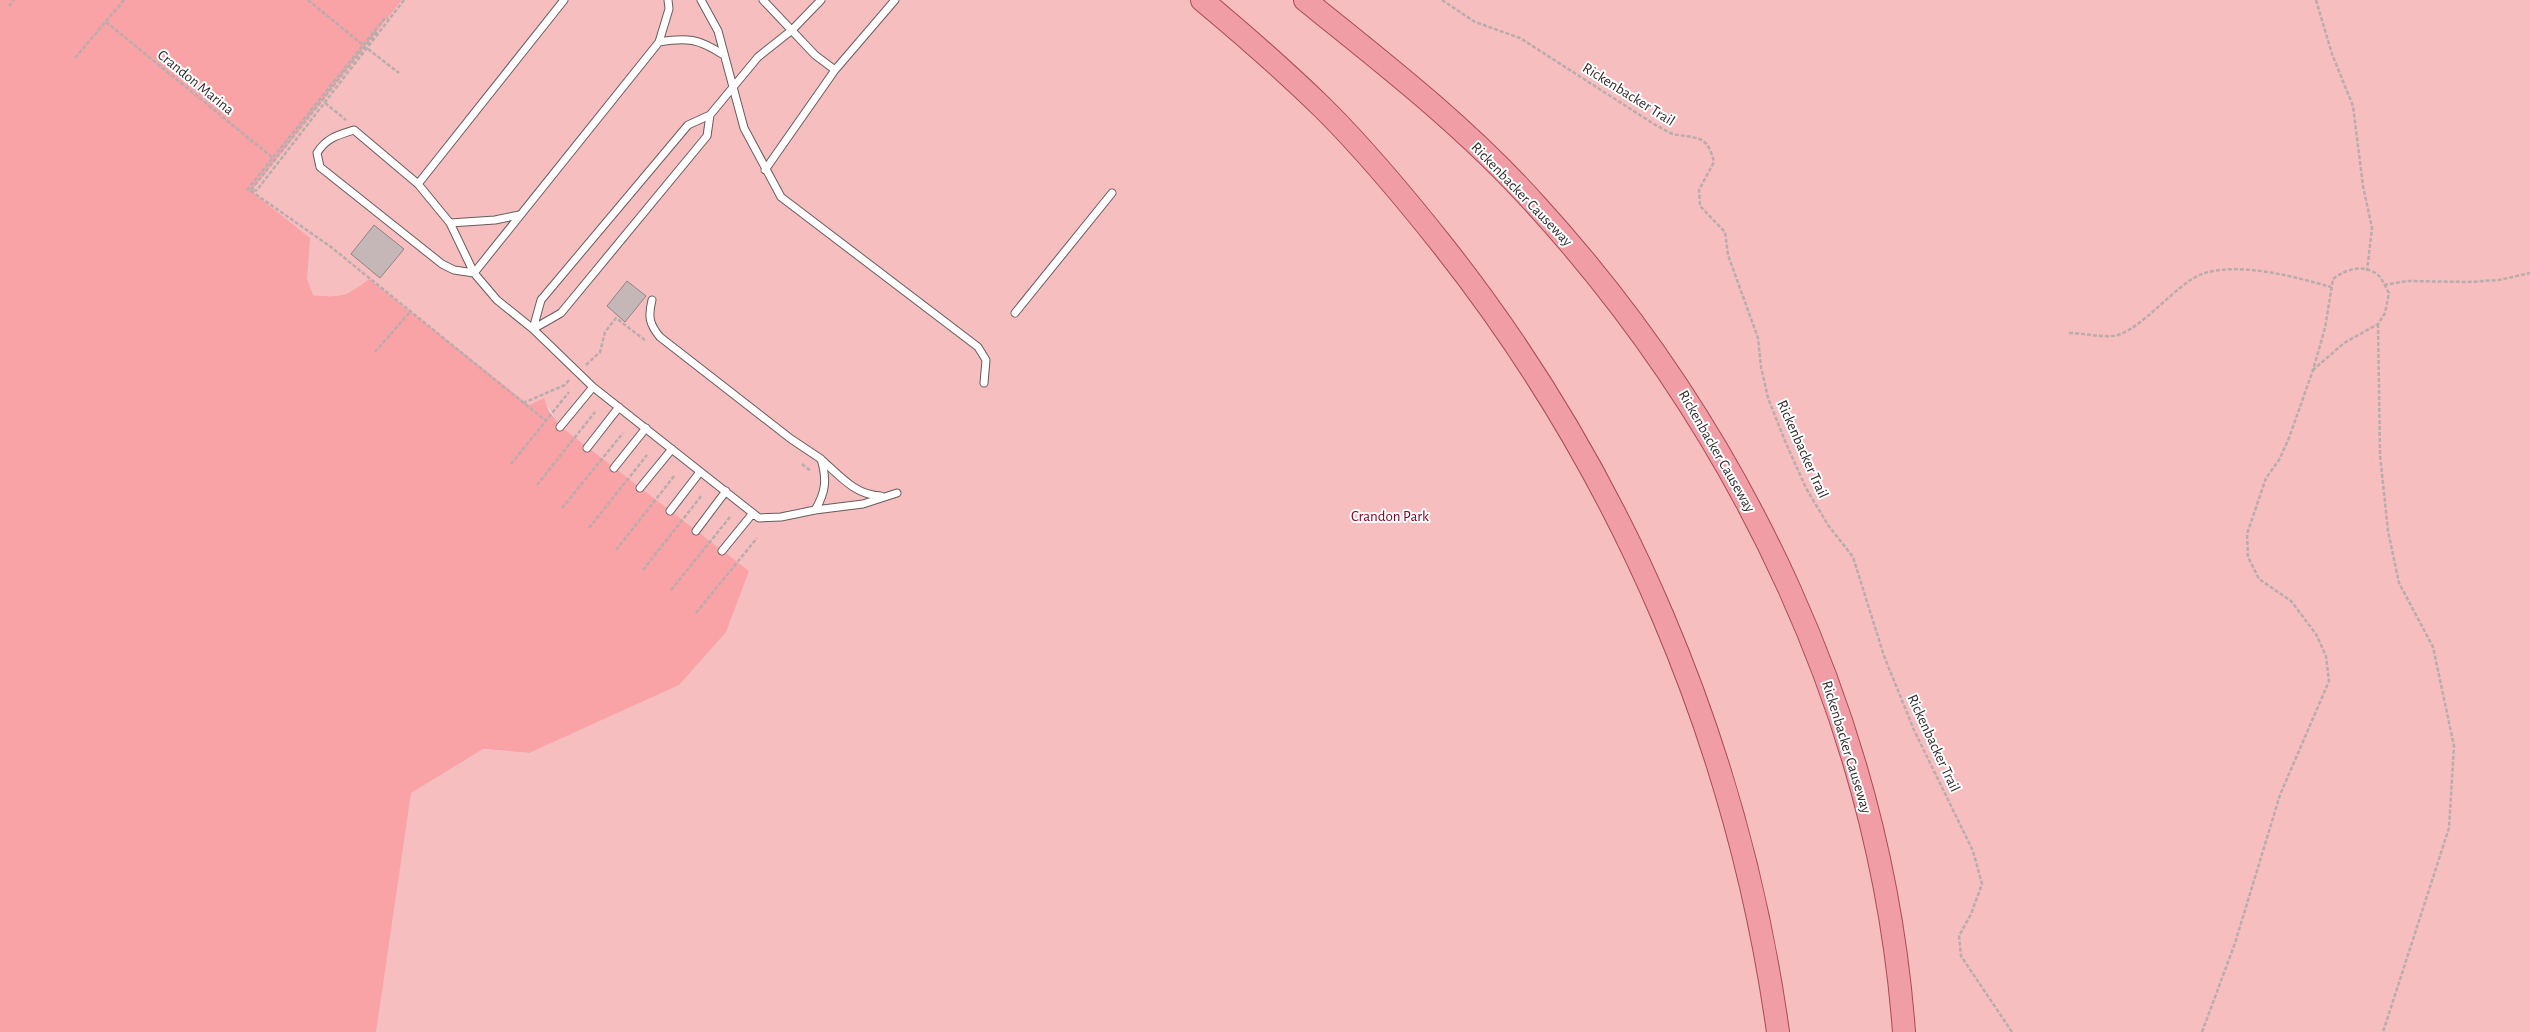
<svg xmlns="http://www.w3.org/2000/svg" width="2530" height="1032" viewBox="0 0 2530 1032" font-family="'Alegreya Sans',sans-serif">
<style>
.green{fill:#f6bebf}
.water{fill:#f9a3a6}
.building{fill:#c5b7b7;stroke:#918383}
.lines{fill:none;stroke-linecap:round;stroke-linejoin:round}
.lane-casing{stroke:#695c5c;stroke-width:9}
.primary-casing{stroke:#a84b54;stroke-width:24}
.path{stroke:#b9acac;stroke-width:2.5;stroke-dasharray:4 2;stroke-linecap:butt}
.lane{stroke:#fff;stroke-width:7}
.primary{stroke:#f19da6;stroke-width:22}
.labels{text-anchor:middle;stroke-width:4;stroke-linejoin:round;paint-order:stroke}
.street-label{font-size:15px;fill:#312b2b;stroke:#fff}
.park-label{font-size:15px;fill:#860024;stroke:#fff}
</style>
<rect width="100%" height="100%" fill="#f5e6e6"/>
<path class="green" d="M 402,0 L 2530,0 L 2530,1032 L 375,1032 L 410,793 L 482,749 L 528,753 L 678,685 L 560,427 L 543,399 L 529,405 L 368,280 C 347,296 339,298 312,295 L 250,191 Z"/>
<path class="water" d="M 0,0 L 402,0 L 251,191 L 310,238 L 307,279 L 313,295 C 340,298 347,296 369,279 L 529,405 L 544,398 L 549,411 L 561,427 L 749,571 L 726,632 L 679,685 L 529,753 L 483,749 L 411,793 L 376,1032 L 0,1032 Z"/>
<path class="building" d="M 374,225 L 404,249 L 380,278 L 351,254 Z
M 627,281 L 646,296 L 625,322 L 607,306 Z"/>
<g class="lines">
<g class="lane-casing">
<path id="lane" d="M 668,0 L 669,9 L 659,42 L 474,273 L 454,270 L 442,264 L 320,167 L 317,153 C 326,138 338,135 354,130 L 418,184 L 450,223 L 474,273 L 497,300 L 533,329 L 593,387 L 759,518 L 781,517 L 815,510 L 863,504 L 897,493
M 701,0 L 718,31 L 744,128 L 781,197 L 978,347 L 986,360 L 984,383
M 763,0 L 815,55 L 835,70
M 659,42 C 687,37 699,39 722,54
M 765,170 L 835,70 L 895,0
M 418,184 L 564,0
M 450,223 L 495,220 L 519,215
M 652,300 C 648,316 649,324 660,337 L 791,439 L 821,459 C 827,479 826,492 815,510
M 1015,313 L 1112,193
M 533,329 L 541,300 L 688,125 L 710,115 L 758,57 L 792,30 L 821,0
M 533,329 L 561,313 L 707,136 L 710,115
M 560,427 L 593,387
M 587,448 L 619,407
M 822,460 C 840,476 855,495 881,496
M 614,468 L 646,428
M 640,488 L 672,449
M 670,511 L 700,472
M 696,531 L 726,491
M 722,551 L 753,513"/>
</g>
<g class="primary-casing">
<path id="primary" d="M 1202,0 C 1244,35 1285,71 1324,109 C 1367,152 1406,199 1444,247 C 1623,474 1738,745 1778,1032
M 1305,0 C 1385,64 1467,128 1536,205 C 1743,432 1881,724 1904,1032"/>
</g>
<path class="path" d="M 308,0 L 363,45
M 404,0 L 257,190 L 251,191 L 331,247 L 546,421
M 1442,0 L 1475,22 L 1520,38 L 1657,126 C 1664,129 1671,135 1678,135 C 1701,138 1708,138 1714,162 L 1699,190 L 1700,206 L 1725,232 L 1728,255 L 1758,338 L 1761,367 L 1768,398 L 1785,441 L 1806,488 L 1828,525 L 1853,557 L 1884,656 L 1914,730 L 1973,851 L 1982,884 L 1971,914 L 1959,936 L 1961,956 L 2012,1032
M 2316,0 L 2332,54 L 2353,106 L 2363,186 L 2372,228 L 2367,271
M 9,6 L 14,0
M 106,22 L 273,158
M 368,49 L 399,73
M 75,58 L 124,0
M 325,103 L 346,120
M 247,190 L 384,19 L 388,18
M 251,190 L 377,31
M 2384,285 L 2407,281 L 2468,282 L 2499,280 L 2530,273
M 2378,324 L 2380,455 L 2388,531 L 2399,583 L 2433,647 L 2454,746 L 2449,828 L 2383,1032
M 2069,333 C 2083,333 2098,337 2112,336 C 2139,334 2176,283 2202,274 C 2238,261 2296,277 2331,287
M 375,352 L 410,312
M 586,365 L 600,352 L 605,332 L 616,318 L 646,341
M 523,403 L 565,385 L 569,380
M 511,464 L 569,392
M 802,464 L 811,471
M 537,485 L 595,412
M 562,508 L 623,433
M 589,528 L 647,455
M 616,550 L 675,475
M 643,570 L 702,495
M 671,590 L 730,517
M 696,613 L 757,538
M 2202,1032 L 2235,943 L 2280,795 L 2329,681 L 2326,656 L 2316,634 L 2291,601 L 2259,579 L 2248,557 L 2247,534 L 2266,478 L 2279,460 L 2289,438 L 2313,370 L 2325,328 L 2333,279 C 2346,269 2362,264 2377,274 C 2382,278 2386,288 2389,293 L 2385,313 L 2378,324 L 2344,343 L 2313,370"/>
<use href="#lane" class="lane"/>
<use href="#primary" class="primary"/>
</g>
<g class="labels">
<g class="street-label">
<text transform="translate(196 82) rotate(39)" y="5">Crandon Marina</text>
<text transform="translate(1629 94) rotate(32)" y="5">Rickenbacker Trail</text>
<text transform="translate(1522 194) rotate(46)" y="5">Rickenbacker Causeway</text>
<text transform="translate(1803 449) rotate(66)" y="5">Rickenbacker Trail</text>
<text transform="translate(1717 451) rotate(60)" y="5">Rickenbacker Causeway</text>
<text transform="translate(1934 743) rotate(65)" y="5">Rickenbacker Trail</text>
<text transform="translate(1847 747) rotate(73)" y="5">Rickenbacker Causeway</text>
</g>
<g class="park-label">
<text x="1390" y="521">Crandon Park</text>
</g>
</g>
</svg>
